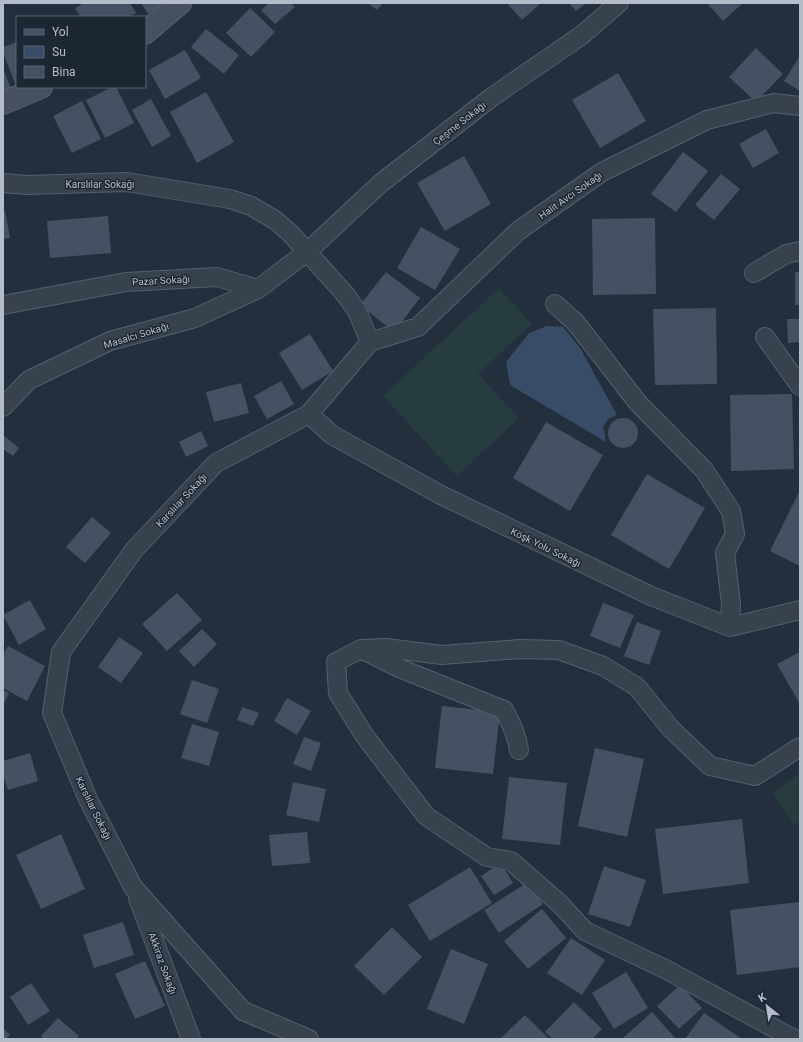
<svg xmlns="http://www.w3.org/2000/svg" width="803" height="1042" viewBox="0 0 803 1042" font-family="Roboto,sans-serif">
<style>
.grass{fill:#263c3f}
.water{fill:#394c67}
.building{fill:#455162}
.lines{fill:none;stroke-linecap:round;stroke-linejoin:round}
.street-casing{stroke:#565f6c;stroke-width:20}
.secondary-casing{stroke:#565f6c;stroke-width:24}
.street{stroke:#38414e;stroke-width:18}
.secondary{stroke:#465061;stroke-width:22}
.labels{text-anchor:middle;stroke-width:3;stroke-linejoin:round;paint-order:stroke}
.street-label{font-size:10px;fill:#b4bcc9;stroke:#1d2633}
</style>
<rect width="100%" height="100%" fill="#242f3e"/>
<path class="grass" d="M 499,288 L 532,324 L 478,374 L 519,418 L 457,476 L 383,396 Z
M 800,773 L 800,821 L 794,825 L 772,793 Z"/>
<path class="water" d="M 547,326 L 563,327 L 580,348 L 617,415 L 608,419 L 603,427 L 606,442 L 510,385 L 506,362 L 529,333 Z"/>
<path class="building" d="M 84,3 L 130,3 L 136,13 L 129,17 L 81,17 L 75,8 Z
M 141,3 L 165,3 L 148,14 Z
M 269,3 L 291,3 L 295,7 L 275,24 L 261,10 Z
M 368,3 L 383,3 L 377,10 Z
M 507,3 L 541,3 L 522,20 Z
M 569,3 L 586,3 L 576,11 Z
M 707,3 L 743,3 L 723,21 Z
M 250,8 L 275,32 L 251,57 L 226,33 Z
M 206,29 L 239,55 L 224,74 L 191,47 Z
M 17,42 L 17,88 L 3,53 L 3,47 Z
M 756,48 L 783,74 L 756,102 L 729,77 Z
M 185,50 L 201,78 L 165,99 L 149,70 Z
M 800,56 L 800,91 L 784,81 Z
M 3,68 L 12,91 L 3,95 Z
M 618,73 L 646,121 L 600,148 L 572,100 Z
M 112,87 L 116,87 L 134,123 L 105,138 L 86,100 Z
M 206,92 L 234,142 L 197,163 L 170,112 Z
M 151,99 L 171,136 L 152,147 L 132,110 Z
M 82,101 L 101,139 L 72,153 L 53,116 Z
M 766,129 L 779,153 L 753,168 L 739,144 Z
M 683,152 L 708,171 L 676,212 L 651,194 Z
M 464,156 L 491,204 L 445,231 L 417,183 Z
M 721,174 L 740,189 L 714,220 L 695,205 Z
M 5,211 L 10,238 L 3,239 L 3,212 Z
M 108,216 L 111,253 L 50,258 L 47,221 Z
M 655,218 L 656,294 L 593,295 L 592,219 Z
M 421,227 L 460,249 L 435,290 L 397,268 Z
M 386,272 L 420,298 L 394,332 L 360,305 Z
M 795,272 L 800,272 L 800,305 L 795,305 Z
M 716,308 L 717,384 L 655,385 L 653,309 Z
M 787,319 L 800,319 L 800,342 L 788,343 Z
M 310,334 L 333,371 L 302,390 L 279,353 Z
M 281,381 L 294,404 L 267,419 L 254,396 Z
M 241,383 L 249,413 L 214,422 L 206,392 Z
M 792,394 L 794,469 L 731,471 L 730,395 Z
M608 433a15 15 0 1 1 30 0a15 15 0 1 1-30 0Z
M 546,422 L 603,455 L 570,511 L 513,478 Z
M 201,431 L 208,446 L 186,457 L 179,442 Z
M 3,435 L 19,448 L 13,456 L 3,449 Z
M 647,474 L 705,508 L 669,569 L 611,535 Z
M 800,490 L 800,566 L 770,551 Z
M 92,517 L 111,533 L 85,563 L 66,547 Z
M 177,593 L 202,620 L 167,651 L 142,624 Z
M 30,600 L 46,629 L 19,645 L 3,615 Z
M 603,603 L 634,615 L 620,648 L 590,636 Z
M 637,622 L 661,631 L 649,665 L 624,656 Z
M 202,629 L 217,644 L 194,667 L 179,651 Z
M 119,637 L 143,653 L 121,683 L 98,667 Z
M 8,646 L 45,666 L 27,701 L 3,688 L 3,655 Z
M 800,652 L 800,704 L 777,664 Z
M 192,680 L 219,689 L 207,723 L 180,714 Z
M 3,690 L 9,693 L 3,705 Z
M 287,698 L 311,711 L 297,735 L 274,721 Z
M 442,706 L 500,712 L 493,774 L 435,768 Z
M 242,707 L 259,713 L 253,726 L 237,720 Z
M 192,724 L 219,732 L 209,766 L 181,758 Z
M 304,737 L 321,743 L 311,771 L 293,764 Z
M 595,748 L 644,759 L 627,837 L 578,826 Z
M 30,753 L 38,781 L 8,790 L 3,775 L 3,761 Z
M 509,777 L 567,783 L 560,845 L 502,839 Z
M 293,782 L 326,789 L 319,822 L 286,815 Z
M 742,819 L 749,883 L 663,894 L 655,829 Z
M 307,832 L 310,863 L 272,866 L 269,835 Z
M 61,834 L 85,889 L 41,909 L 16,855 Z
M 501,863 L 513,883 L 494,895 L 481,876 Z
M 604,866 L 646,880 L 630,927 L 588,914 Z
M 470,867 L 492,903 L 430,941 L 408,905 Z
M 528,882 L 543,904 L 499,933 L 484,910 Z
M 800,902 L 800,967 L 737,975 L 730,910 Z
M 542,909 L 566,938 L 528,969 L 504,941 Z
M 123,922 L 134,955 L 94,968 L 83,935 Z
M 392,927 L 422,957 L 384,995 L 354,966 Z
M 571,938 L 605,960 L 582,995 L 547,973 Z
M 451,949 L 488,964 L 464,1024 L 427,1009 Z
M 145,961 L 165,1006 L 135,1019 L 115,974 Z
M 626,972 L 648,1008 L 614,1029 L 592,993 Z
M 31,983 L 50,1011 L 28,1025 L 10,997 Z
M 680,985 L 702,1008 L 679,1029 L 657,1006 Z
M 574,1002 L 602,1029 L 592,1039 L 553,1039 L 545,1032 Z
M 652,1012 L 676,1039 L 622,1039 Z
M 704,1013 L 742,1039 L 685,1039 Z
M 525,1015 L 547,1037 L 545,1039 L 500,1039 Z
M 58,1018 L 79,1036 L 76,1039 L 44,1039 L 41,1036 Z
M 3,1028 L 10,1035 L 6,1039 L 3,1039 Z"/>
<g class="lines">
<g class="street-casing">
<path id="street" d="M 3,183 L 27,185 L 127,182 L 230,199 L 251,206 L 275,220 L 290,233 L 345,294 L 357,311 L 370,342 L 309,414 L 216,463 L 134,550 L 61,652 L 52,713 L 87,797 L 133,887 L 243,1011 L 309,1039
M 754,273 L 786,254 L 800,251
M 555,304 L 576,323 L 638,403 L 704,470 L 731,511 L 735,534 L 725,553 L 731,604 L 730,627
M 3,305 L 126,282 L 217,277 L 258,289 L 307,252 L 381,183 L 492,97 L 582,35 L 619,3
M 765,337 L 800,386
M 370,342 L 418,327 L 518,231 L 602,172 L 707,120 L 774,103 L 800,106
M 3,407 L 29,380 L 110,341 L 195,318 L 258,289
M 309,414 L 332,435 L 441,495 L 651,596 L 730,627 L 800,610
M 362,649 L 386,648 L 442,655 L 520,649 L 559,650 L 603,666 L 637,687 L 671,729 L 710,766 L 755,776 L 800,747
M 519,750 C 517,735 511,723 504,710 L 399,668 L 361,649 L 336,662 L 338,693 L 364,735 L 426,816 L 487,857 L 511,861 L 559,903 L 585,931 L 667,970 L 794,1039
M 138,898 L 191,1039"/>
</g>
<g class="secondary-casing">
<path id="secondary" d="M 145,33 L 180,3
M 3,103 L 41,87"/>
</g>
<use href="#street" class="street"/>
<use href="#secondary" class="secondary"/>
</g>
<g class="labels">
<g class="street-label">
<text transform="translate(459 123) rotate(-38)" y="4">Çeşme Sokağı</text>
<text x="100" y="188">Karslılar Sokağı</text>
<text transform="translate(570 195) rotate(-35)" y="4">Halit Avcı Sokağı</text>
<text transform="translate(161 280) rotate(-3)" y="4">Pazar Sokağı</text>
<text transform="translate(136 335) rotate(-17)" y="4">Masalcı Sokağı</text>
<text transform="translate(181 500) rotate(-47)" y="4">Karslılar Sokağı</text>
<text transform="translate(546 547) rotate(26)" y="4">Köşk Yolu Sokağı</text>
<text transform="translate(94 808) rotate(64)" y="4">Karslılar Sokağı</text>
<text transform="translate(163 963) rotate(70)" y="4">Akkiraz Sokağı</text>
</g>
</g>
<rect width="803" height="1042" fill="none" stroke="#b4bcc9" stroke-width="8"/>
<rect x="16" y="16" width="130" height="72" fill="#1d2633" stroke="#59626f"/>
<rect x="24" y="29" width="20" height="6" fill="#465061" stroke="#59626f"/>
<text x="52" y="36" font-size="12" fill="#b4bcc9">Yol</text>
<rect x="24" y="46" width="20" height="12" fill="#394c67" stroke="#59626f"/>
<text x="52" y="56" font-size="12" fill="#b4bcc9">Su</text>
<rect x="24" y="66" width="20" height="12" fill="#455162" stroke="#59626f"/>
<text x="52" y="76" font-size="12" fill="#b4bcc9">Bina</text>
<g transform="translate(767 1006) rotate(330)" stroke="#1d2633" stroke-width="3" paint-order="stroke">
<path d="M0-3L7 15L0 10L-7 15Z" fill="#b4bcc9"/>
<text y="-6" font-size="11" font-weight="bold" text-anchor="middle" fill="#b4bcc9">K</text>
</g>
</svg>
